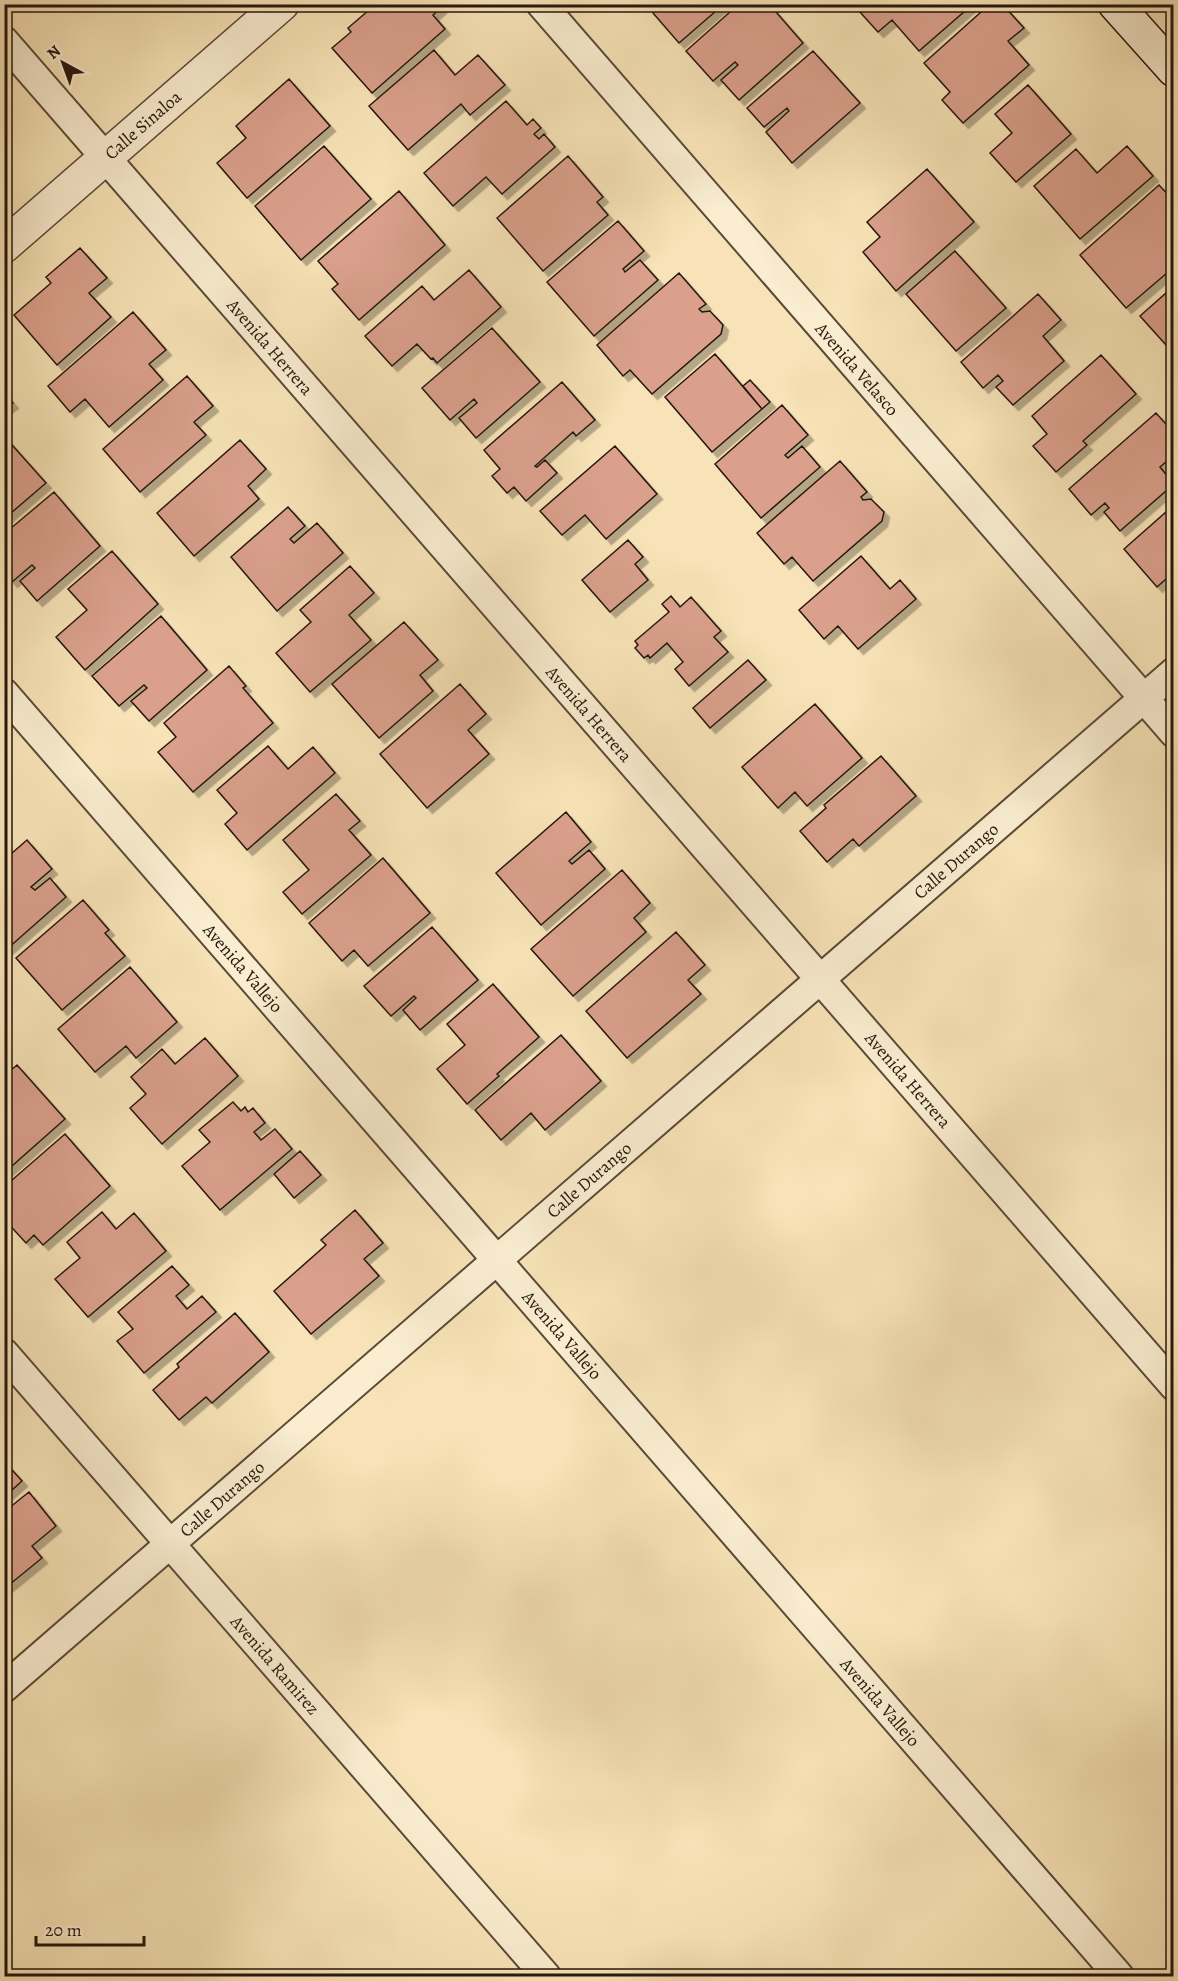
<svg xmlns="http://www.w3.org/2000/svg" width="1178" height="1981" viewBox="0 0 1178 1981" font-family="Alegreya,serif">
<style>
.building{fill:#daa08c;stroke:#26170d;stroke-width:1.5;filter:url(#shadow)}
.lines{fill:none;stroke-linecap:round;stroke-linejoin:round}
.minor-casing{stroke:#5a4a38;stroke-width:32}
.tertiary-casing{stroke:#5a4a38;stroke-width:36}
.secondary-casing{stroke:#26170d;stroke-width:36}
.minor{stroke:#faedd0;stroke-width:28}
.tertiary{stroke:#faedd0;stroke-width:33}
.secondary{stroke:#faedd0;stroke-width:33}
.labels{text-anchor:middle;stroke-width:5;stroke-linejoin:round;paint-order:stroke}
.street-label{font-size:18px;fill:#26170d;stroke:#faedd0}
</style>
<defs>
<filter id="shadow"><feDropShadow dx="5.5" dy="5.5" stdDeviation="0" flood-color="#0004"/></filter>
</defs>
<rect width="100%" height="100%" fill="#f7e3b7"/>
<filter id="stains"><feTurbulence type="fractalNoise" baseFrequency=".00333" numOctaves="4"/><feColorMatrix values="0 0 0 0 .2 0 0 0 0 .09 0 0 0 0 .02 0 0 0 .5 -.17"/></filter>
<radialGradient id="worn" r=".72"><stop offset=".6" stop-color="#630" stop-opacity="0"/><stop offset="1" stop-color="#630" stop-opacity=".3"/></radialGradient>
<path class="building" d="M 376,4 L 438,4 L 441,8 L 433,15 L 445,29 L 372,93 L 332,48 L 351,32 L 348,28 Z
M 658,4 L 724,4 L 679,43 L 653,13 L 660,7 Z
M 739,4 L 769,4 L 803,43 L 739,100 L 721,80 L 738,65 L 735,62 L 713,81 L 686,51 Z
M 866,4 L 973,4 L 919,51 L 892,20 L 878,32 L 859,11 Z
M 990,4 L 1002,4 L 1024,28 L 1008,41 L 1029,65 L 963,123 L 942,100 L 950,92 L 924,63 Z
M 434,50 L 455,75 L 478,55 L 505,85 L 470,115 L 461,104 L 408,150 L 369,106 Z
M 813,51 L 860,103 L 792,163 L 766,132 L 789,111 L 787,108 L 764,127 L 747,108 Z
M 289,79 L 330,126 L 247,198 L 217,163 L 246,138 L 236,126 Z
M 1028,85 L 1071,134 L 1016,182 L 990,153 L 1012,133 L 995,114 Z
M 506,101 L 527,125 L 533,119 L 541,128 L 534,134 L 539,139 L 544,134 L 555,147 L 502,194 L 486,177 L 453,206 L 424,173 Z
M 324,146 L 371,199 L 301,260 L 255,206 Z
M 1127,146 L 1153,176 L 1080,239 L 1034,186 L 1076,149 L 1097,173 Z
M 568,156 L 603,197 L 597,202 L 608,215 L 543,271 L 497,218 Z
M 927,169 L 974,222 L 896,291 L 863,252 L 880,237 L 867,222 Z
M 1159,185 L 1174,201 L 1174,267 L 1126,308 L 1080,255 Z
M 399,191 L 445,245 L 359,320 L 332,289 L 338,284 L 318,261 Z
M 618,221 L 644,251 L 623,269 L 625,272 L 640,260 L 658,280 L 594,336 L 547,282 Z
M 80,248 L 107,278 L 89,293 L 111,317 L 57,365 L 14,315 L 51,283 L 46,277 Z
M 955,251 L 1006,308 L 956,351 L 906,294 Z
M 469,270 L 501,307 L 437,363 L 433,358 L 431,359 L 417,344 L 392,366 L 365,336 L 422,286 L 434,300 Z
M 679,273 L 706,304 L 699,309 L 702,312 L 710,311 L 723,325 L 721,334 L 652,394 L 630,370 L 623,376 L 597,345 Z
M 1174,286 L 1174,339 L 1166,345 L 1140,316 Z
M 1038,294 L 1061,320 L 1043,336 L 1064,361 L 1013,405 L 996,387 L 1003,381 L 998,375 L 983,388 L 961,362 Z
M 133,312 L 166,350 L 149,364 L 163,380 L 109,427 L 85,399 L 70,412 L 48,386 Z
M 492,328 L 540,382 L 476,438 L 459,418 L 477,403 L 474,399 L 450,420 L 422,388 Z
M 715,354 L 762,409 L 712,452 L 665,397 Z
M 1101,355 L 1136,394 L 1083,441 L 1087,445 L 1056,472 L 1033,446 L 1047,434 L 1032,416 Z
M 187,376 L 213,406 L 194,422 L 206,435 L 140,492 L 103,449 Z
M 750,380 L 770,402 L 762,409 L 743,386 Z
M 562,382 L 595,420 L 576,436 L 573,432 L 535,466 L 537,467 L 545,460 L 557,473 L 526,501 L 514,487 L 507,493 L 492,476 L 500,469 L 484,450 Z
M 4,393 L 13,403 L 4,410 Z
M 782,405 L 808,435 L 785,455 L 788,458 L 802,446 L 820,467 L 761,518 L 715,464 Z
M 1156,413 L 1174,433 L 1174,455 L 1160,467 L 1174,484 L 1120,531 L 1104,512 L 1109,508 L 1105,503 L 1091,515 L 1069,489 Z
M 4,436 L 46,483 L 4,519 Z
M 240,440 L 266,469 L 248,486 L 259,499 L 194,556 L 157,513 Z
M 615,446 L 657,494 L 606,539 L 585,515 L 562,535 L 540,511 Z
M 840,461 L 867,492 L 861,497 L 863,500 L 871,499 L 884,512 L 882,521 L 813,581 L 792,557 L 784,564 L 757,533 Z
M 54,492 L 100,546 L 37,601 L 20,581 L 35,568 L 32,565 L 12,582 L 4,573 L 4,534 Z
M 1174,505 L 1174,587 L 1166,579 L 1157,587 L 1124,549 Z
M 288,507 L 305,526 L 290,539 L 294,543 L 317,523 L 343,553 L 277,611 L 231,557 Z
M 628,540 L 643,557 L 635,564 L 648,580 L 610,612 L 582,580 Z
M 112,551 L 158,604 L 85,670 L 56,637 L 87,610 L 68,589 Z
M 861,556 L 890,589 L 900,580 L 916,599 L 858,649 L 838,626 L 824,639 L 799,610 Z
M 350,566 L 374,593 L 349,615 L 371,640 L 310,692 L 276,653 L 311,622 L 300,610 Z
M 671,596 L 680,607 L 691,597 L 721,631 L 714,637 L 728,652 L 689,686 L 675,669 L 683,662 L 667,643 L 650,658 L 648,655 L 644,658 L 635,648 L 638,645 L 635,641 L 669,612 L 662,604 Z
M 161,616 L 207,670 L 149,721 L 131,701 L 147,688 L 144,685 L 119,706 L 92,676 Z
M 404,622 L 438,660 L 420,675 L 433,691 L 379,738 L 332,684 Z
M 748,660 L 766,680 L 710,728 L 693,708 Z
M 229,666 L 246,686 L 243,688 L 273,723 L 193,792 L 158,752 L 176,737 L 164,723 Z
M 460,684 L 486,714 L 468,730 L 489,754 L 427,808 L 380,754 Z
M 815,704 L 862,758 L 807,806 L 795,792 L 778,808 L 742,767 Z
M 268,746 L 288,769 L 313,747 L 335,773 L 247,850 L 225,824 L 237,813 L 217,790 Z
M 881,756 L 916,796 L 859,846 L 853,839 L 827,862 L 800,831 L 826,808 L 824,805 Z
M 336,794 L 360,821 L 349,830 L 371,855 L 302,914 L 283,892 L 309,870 L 283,840 Z
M 566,812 L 591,842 L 569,861 L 572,864 L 589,850 L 605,869 L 541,925 L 496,873 Z
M 27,840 L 52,869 L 31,887 L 35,890 L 50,878 L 66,897 L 7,949 L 4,946 L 4,860 Z
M 383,858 L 430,913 L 368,966 L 354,950 L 342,961 L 309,923 Z
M 622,870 L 650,903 L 634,918 L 646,932 L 573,996 L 531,949 Z
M 83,900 L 109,930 L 105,933 L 125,956 L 62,1010 L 16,958 Z
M 432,927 L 478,980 L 420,1030 L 403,1010 L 416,998 L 414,996 L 391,1016 L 364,986 Z
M 676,932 L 705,965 L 688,980 L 701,994 L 627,1058 L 586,1011 Z
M 130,967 L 177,1022 L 136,1058 L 126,1046 L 95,1072 L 58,1029 Z
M 493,984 L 539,1037 L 497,1074 L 499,1076 L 467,1104 L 437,1069 L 465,1045 L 447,1024 Z
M 561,1035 L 601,1081 L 545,1130 L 531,1113 L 501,1140 L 475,1110 Z
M 205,1038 L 238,1076 L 162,1144 L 130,1108 L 146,1094 L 131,1077 L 162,1049 L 175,1064 Z
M 17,1065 L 65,1119 L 4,1173 L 4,1076 Z
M 233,1102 L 241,1111 L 245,1107 L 248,1112 L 253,1108 L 265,1123 L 254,1132 L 261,1140 L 275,1129 L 292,1149 L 220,1210 L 182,1166 L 210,1142 L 199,1130 Z
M 65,1134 L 110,1186 L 43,1245 L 34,1235 L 26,1243 L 4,1219 L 4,1187 Z
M 300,1151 L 321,1175 L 294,1198 L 274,1174 Z
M 355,1210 L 383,1243 L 364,1259 L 379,1276 L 311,1334 L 274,1291 L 326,1245 L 321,1240 Z
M 102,1212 L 116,1229 L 134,1213 L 166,1251 L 88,1317 L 55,1279 L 80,1258 L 67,1242 Z
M 172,1266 L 189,1285 L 176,1296 L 187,1309 L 202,1296 L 216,1312 L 144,1373 L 117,1341 L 133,1329 L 118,1312 Z
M 235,1313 L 269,1352 L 212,1403 L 206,1397 L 179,1420 L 153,1390 L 179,1367 L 177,1364 Z
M 4,1461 L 22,1481 L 4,1497 Z
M 29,1492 L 56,1526 L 32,1546 L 42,1558 L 4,1589 L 4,1521 L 6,1520 L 4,1512 Z"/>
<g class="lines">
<g class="minor-casing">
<path id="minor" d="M 541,4 L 1174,733
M 4,41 L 1174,1386
M 4,693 L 1119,1976
M 4,1353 L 546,1976
M 4,1688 L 1174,672"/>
</g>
<g class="tertiary-casing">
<path id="tertiary" d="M 4,246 L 282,4"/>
</g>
<g class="secondary-casing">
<path id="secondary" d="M 1115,4 L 1174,70"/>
</g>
<use href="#minor" class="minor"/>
<use href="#tertiary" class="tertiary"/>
<use href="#secondary" class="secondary"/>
</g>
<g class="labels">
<g class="street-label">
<text transform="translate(143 125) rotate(-41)" y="6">Calle Sinaloa</text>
<text transform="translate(270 347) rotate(49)" y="6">Avenida Herrera</text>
<text transform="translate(857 369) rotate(49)" y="6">Avenida Velasco</text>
<text transform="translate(589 714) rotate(49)" y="6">Avenida Herrera</text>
<text transform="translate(956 861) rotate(-41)" y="6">Calle Durango</text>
<text transform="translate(243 968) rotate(49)" y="6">Avenida Vallejo</text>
<text transform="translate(908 1080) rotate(49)" y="6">Avenida Herrera</text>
<text transform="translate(589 1180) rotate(-41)" y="6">Calle Durango</text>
<text transform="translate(562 1335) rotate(49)" y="6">Avenida Vallejo</text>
<text transform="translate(222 1499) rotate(-41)" y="6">Calle Durango</text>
<text transform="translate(275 1665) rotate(49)" y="6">Avenida Ramirez</text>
<text transform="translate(880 1702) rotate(49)" y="6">Avenida Vallejo</text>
</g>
</g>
<rect width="1178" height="1981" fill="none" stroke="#f7e3b7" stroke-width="24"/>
<rect x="6" y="6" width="1166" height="1969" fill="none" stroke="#26170d" stroke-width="3"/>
<rect x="12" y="12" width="1154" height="1957" fill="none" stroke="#26170d" stroke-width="1.5"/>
<g transform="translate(63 63) rotate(319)" stroke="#faedd0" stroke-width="4.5" paint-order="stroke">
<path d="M0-4.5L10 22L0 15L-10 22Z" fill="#26170d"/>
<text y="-9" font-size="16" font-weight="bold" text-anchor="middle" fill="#26170d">N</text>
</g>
<path d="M36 1936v9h108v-9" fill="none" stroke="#26170d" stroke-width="3"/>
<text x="45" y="1936" font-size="18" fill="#26170d" stroke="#faedd0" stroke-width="4.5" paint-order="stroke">20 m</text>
<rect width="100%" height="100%" filter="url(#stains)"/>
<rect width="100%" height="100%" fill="url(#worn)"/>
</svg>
